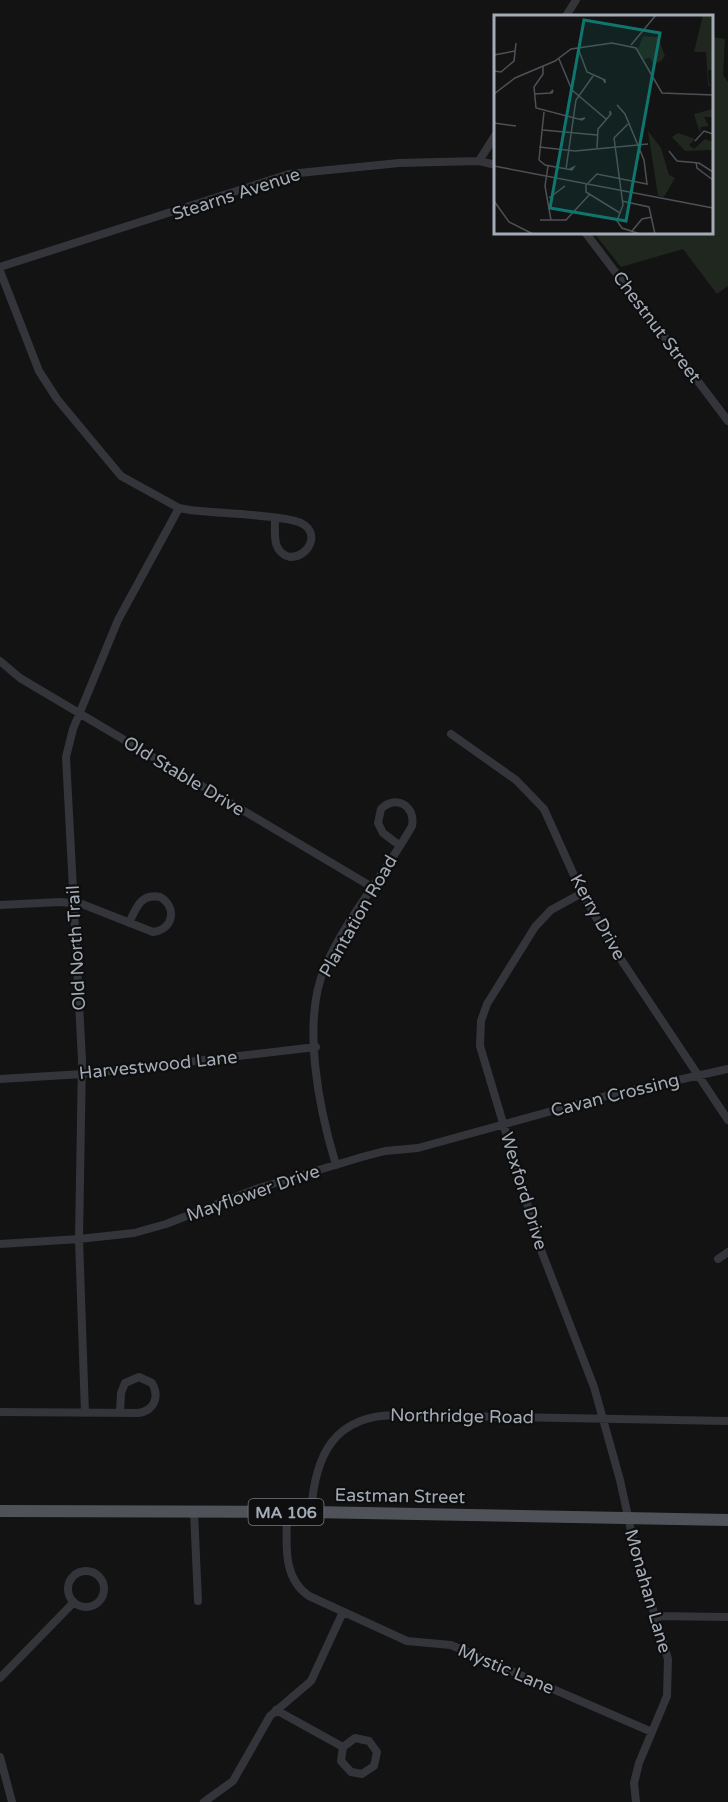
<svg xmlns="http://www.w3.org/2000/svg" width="728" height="1802" viewBox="0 0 728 1802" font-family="'Varela Round',sans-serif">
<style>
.green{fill:#1f271f}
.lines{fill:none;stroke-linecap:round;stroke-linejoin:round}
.street{stroke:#33353a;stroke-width:8}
.primary{stroke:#4f5359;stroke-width:12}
.labels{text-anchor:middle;stroke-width:4.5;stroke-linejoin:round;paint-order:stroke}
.shield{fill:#0e0e0f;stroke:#767c84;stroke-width:1.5}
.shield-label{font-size:16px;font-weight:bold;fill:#a3abb6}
.street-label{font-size:18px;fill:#a3abb6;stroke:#0e0e0f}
.inset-road{fill:none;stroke:#4d5055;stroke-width:1.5}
.view{fill:#0f766e;fill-opacity:0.15;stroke:#0f766e;stroke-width:3}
.inset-edge{fill:none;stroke:#a3abb6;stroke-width:3}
</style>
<rect width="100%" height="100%" fill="#131314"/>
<path class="green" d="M 712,37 L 725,39 L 723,75 L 728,82 L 728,286 L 717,294 L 683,249 L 621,267 L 594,233 L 712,232 Z"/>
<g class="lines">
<path class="street" d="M 566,16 L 576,0
M 479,161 L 496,134
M 585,232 L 728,421
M 0,267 L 289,174 L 399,163 L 479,161 L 496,165
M 0,271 L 39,371 L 57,399 L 121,476 L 179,508 L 190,510 C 211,513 286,515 301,523 C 321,533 309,557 290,557 C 272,552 275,535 275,519
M 0,661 L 20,678 L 372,887
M 451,734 L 516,780 L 544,809 L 582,893 L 616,952 L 728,1120
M 582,893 L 551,910 L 535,927 L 487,1004 L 481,1021 L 480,1046 L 541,1250 L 594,1387 L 620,1480 L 636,1553 L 668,1659 L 667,1696 L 639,1763 L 634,1783 L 636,1802
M 0,905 L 60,902 L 82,904 L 153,932 C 173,930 178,907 160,897 C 141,893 136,908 129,923
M 0,1079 L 83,1074 L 316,1047
M 336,1165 C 319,1109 301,1022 325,967 C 347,916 385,874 412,826 C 416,806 396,794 381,809 L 378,823 L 383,833 L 399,845
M 0,1244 L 79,1239 L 134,1233 L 166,1224 L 259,1188 L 362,1157 L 385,1151 L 418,1148 L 606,1096 L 728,1069
M 718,1259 L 728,1252
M 0,1412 L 138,1413 C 154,1411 160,1397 152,1383 L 139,1377 L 125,1383 L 121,1393 L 120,1413
M 85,1413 L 79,1239 L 82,1060 L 66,757 L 73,729 L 118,620 L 179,508
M 194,1512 L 198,1601
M 287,1512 C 287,1541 281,1577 309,1596 L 407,1641 L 451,1645 L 652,1732
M 311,1512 C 315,1456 333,1415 397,1415 L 728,1421
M68 1589a18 18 0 1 1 36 0a18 18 0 1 1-36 0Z
M 655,1616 L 728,1617
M 0,1678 L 74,1602
M 276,1710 L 343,1747 L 355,1738 L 369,1741 L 377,1752 L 374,1766 L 362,1774 L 351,1772 L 341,1761 L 343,1747
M 0,1757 L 12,1802
M 204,1802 L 233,1781 L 270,1716 L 311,1681 L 343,1612"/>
<path class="primary" d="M 0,1511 L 311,1512 L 728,1520"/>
</g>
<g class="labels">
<rect class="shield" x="248.5" y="1499" width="75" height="26" rx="4.5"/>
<g class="shield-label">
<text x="286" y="1518">MA 106</text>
</g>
<g class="street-label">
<text transform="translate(236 194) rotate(-18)" y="6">Stearns Avenue</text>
<text transform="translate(657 327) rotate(53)" y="6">Chestnut Street</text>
<text transform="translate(184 776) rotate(31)" y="6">Old Stable Drive</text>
<text transform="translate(358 916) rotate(-60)" y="6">Plantation Road</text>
<text transform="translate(598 917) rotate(61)" y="6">Kerry Drive</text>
<text transform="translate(76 948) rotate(-93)" y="6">Old North Trail</text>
<text transform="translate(158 1065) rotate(-6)" y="6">Harvestwood Lane</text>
<text transform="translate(615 1095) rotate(-14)" y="6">Cavan Crossing</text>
<text transform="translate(524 1191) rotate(73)" y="6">Wexford Drive</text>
<text transform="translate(253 1193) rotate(-19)" y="6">Mayflower Drive</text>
<text transform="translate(462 1416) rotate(1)" y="6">Northridge Road</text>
<text transform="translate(400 1496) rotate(1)" y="6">Eastman Street</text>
<text transform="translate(648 1591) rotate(74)" y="6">Monahan Lane</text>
<text transform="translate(506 1669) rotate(23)" y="6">Mystic Lane</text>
</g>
</g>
<g transform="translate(494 15)">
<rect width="219" height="219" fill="#131314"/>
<path d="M 209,0 L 219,0 L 219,55 L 214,55 L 215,69 L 219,71 L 214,70 L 212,37 L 200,37 ZM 149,21 L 164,22 L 171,41 L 167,46 L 159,49 L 156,43 L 149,44 L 144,34 ZM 219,94 L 219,102 L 210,102 L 215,111 L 207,112 L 206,118 L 200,99 ZM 154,116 L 167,133 L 175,160 L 181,163 L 170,182 L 164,181 ZM 184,118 L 201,124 L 195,130 L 200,134 L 211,124 L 219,127 L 219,135 L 191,136 L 178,122 Z" fill="#1f271f"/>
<path class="inset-road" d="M 137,30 L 162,0M 84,33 L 93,57 L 111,65 L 111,68 L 109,64M 0,40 L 21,36M 65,44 L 78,75 L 112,104M 49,51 L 49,59 L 40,72 L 42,93 L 88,105 L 91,103 L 86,104M 0,56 L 7,57 L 20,46 L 22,28M 0,79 L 21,63 L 61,46 L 77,34 L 118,28 L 142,33 L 168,78 L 219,80M 40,79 L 57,78 L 58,78 L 59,75 L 55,79M 50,97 L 45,145 L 51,150 L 78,155 L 80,152 L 76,154M 0,108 L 22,111M 134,109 L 120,123 L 129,190 L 123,206 L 128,213 L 146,219M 49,115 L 103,120M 201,126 L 210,116 L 219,119M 45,132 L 81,136 L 154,129M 103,133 L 104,114 L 117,99 L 116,96 L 116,100M 175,136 L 183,146 L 205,148 L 219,157M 202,147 L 203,153 L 219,165M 0,151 L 219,193M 54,151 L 51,171 L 57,205M 72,154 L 82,85 L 99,61M 92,168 L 92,177 L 126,198M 94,168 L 103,159 L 153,169 L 150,145 L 131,99 L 123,90M 55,183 L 71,171 L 68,173M 0,186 L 15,207 L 39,219M 128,186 L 155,192 L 161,219M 50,205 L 46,205 L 72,205 L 96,179M 138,216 L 148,204 L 158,202"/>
<path class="view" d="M 90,5 L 166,18 L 132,206 L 56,193 Z"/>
<rect width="219" height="219" class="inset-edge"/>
</g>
</svg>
